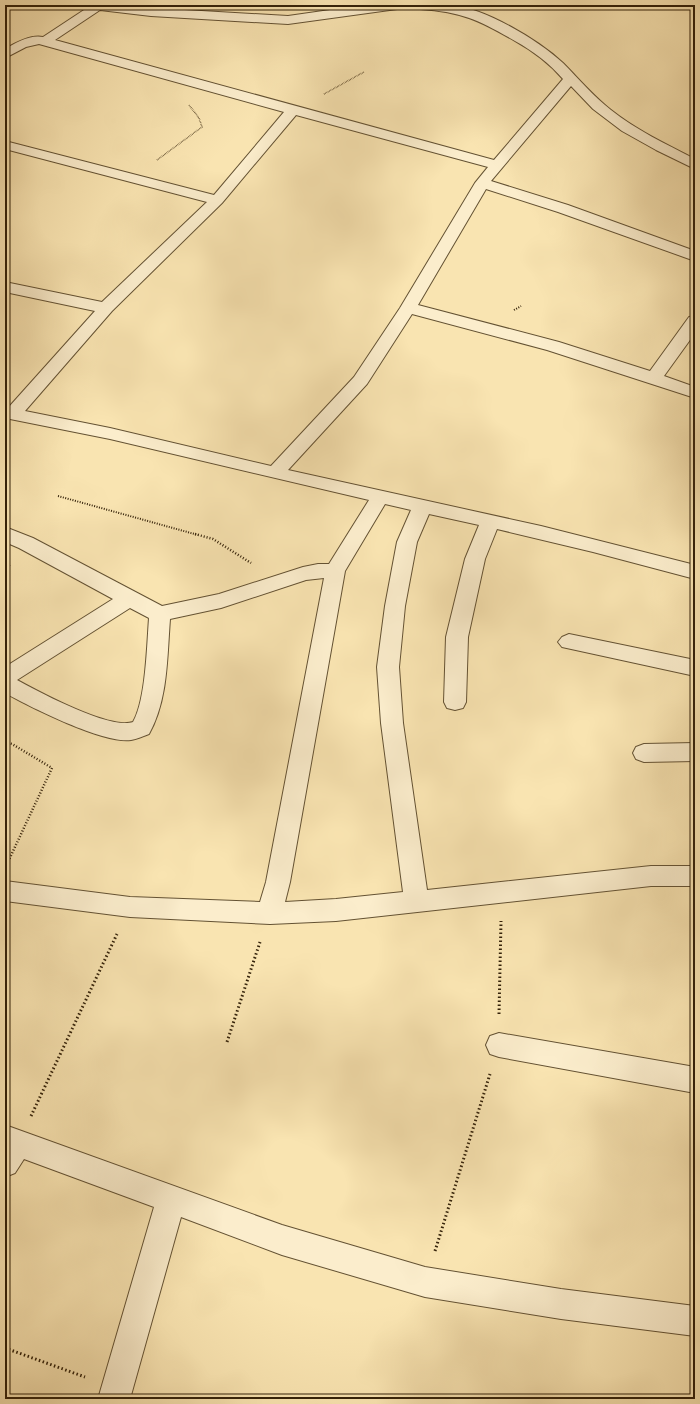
<svg xmlns="http://www.w3.org/2000/svg" width="700" height="1404" viewBox="0 0 700 1404" font-family="'Libre Bodoni',serif">
<style>
.lines{fill:none;stroke-linecap:round;stroke-linejoin:round}
.street-casing{stroke:#645233;stroke-width:2}
.path-far3{stroke:#332109;stroke-width:1.5;stroke-dasharray:0.5 1;stroke-linecap:butt}
.path-far2{stroke:#332109;stroke-width:2;stroke-dasharray:1 1.5;stroke-linecap:butt}
.path-far1{stroke:#332109;stroke-width:2.5;stroke-dasharray:1 2;stroke-linecap:butt}
.path{stroke:#332109;stroke-width:3;stroke-dasharray:1.5 2.5;stroke-linecap:butt}
.street{fill:#fbedcc;fill-rule:evenodd}
</style>
<rect width="100%" height="100%" fill="#f9e4b1"/>
<filter id="stains"><feTurbulence type="fractalNoise" baseFrequency=".005" numOctaves="4"/><feColorMatrix values="0 0 0 0 .2 0 0 0 0 .09 0 0 0 0 .02 0 0 0 .5 -.17"/></filter>
<radialGradient id="worn" r=".72"><stop offset=".6" stop-color="#630" stop-opacity="0"/><stop offset="1" stop-color="#630" stop-opacity=".3"/></radialGradient>
<g class="lines">
<g class="street-casing">
<path id="street" d="M 85,5 L 122,5 L 151,8 L 288,16 L 365,5 L 403,5 L 401,8 L 397,9 L 288,24 L 151,16 L 100,10 L 55,40 L 494,160 L 563,79 C 549,63 533,51 515,41 C 479,20 462,12 420,9 L 416,8 L 414,5 C 426,5 439,4 451,5 C 485,8 538,40 563,63 C 579,79 593,96 611,110 C 636,130 666,144 695,159 L 695,169 L 656,150 L 622,131 L 593,109 L 571,86 L 491,181 L 568,205 L 695,251 L 695,261 L 558,212 L 486,189 L 418,305 L 559,342 L 650,371 L 689,317 L 695,316 L 695,333 L 664,376 L 695,387 L 695,398 L 547,350 L 412,314 L 367,384 L 288,470 L 541,526 L 695,565 L 695,579 L 593,552 L 497,529 L 485,559 L 468,637 L 466,702 L 463,708 L 455,710 L 447,708 L 444,702 L 446,637 L 465,559 L 479,525 L 429,514 L 417,542 L 405,606 L 399,667 L 403,723 L 427,890 L 651,866 L 695,866 L 695,886 L 651,886 L 336,921 L 270,924 L 130,917 L 5,901 L 5,881 L 130,897 L 260,902 L 266,882 L 324,578 L 306,580 L 221,608 L 170,619 C 167,658 168,700 149,734 C 143,736 137,739 131,740 C 104,744 30,707 5,693 L 5,667 L 113,599 L 19,548 L 5,542 L 5,527 L 33,538 L 162,606 L 219,594 L 303,567 L 318,564 L 329,564 L 369,500 L 110,439 L 5,418 L 5,408 L 8,408 L 95,311 L 5,292 L 5,282 L 102,302 L 207,202 L 5,149 L 5,141 L 214,195 L 284,112 L 39,44 L 26,47 L 5,58 L 5,49 C 15,43 31,34 43,37 L 87,8 ZM 296,115 L 488,167 L 475,183 L 400,308 L 354,377 L 271,466 L 110,428 L 25,411 L 112,311 L 222,203 ZM 385,504 L 411,510 L 397,542 L 385,606 L 377,667 L 381,723 L 403,892 L 336,899 L 285,902 L 290,882 L 345,571 ZM 130,608 L 149,618 C 147,644 146,700 133,722 C 110,730 39,692 17,680 Z
M 569,634 L 695,660 L 695,676 L 562,647 L 558,642 L 562,637 Z
M 695,743 L 695,761 L 644,762 L 636,759 L 633,753 L 636,747 L 644,744 Z
M 499,1033 L 695,1067 L 695,1093 L 499,1057 L 490,1054 L 486,1045 L 490,1036 Z
M 5,1125 L 282,1225 L 425,1267 L 561,1289 L 695,1306 L 695,1336 L 561,1319 L 425,1297 L 282,1255 L 181,1217 L 130,1399 L 98,1399 L 154,1207 L 24,1159 L 15,1173 L 5,1177 Z"/>
</g>
<path class="path-far3" d="M 324,94 L 364,72
M 157,160 L 202,127 L 199,118 L 189,105"/>
<path class="path-far2" d="M 514,310 L 521,306
M 58,496 L 198,535"/>
<path class="path-far1" d="M 195,534 L 213,539 L 251,563
M 5,570 L 10,564
M 5,742 L 12,744 L 52,768 L 7,864"/>
<path class="path" d="M 499,1014 L 501,921
M 227,1042 L 260,942
M 31,1116 L 117,934
M 435,1251 L 490,1074
M 5,1348 L 85,1377"/>
<use href="#street" class="street"/>
</g>
<rect width="700" height="1404" fill="none" stroke="#f9e4b1" stroke-width="20"/>
<rect x="6" y="6" width="688" height="1392" fill="none" stroke="#332109" stroke-width="2"/>
<rect x="10" y="10" width="680" height="1384" fill="none" stroke="#332109"/>
<rect width="100%" height="100%" filter="url(#stains)"/>
<rect width="100%" height="100%" fill="url(#worn)"/>
</svg>
